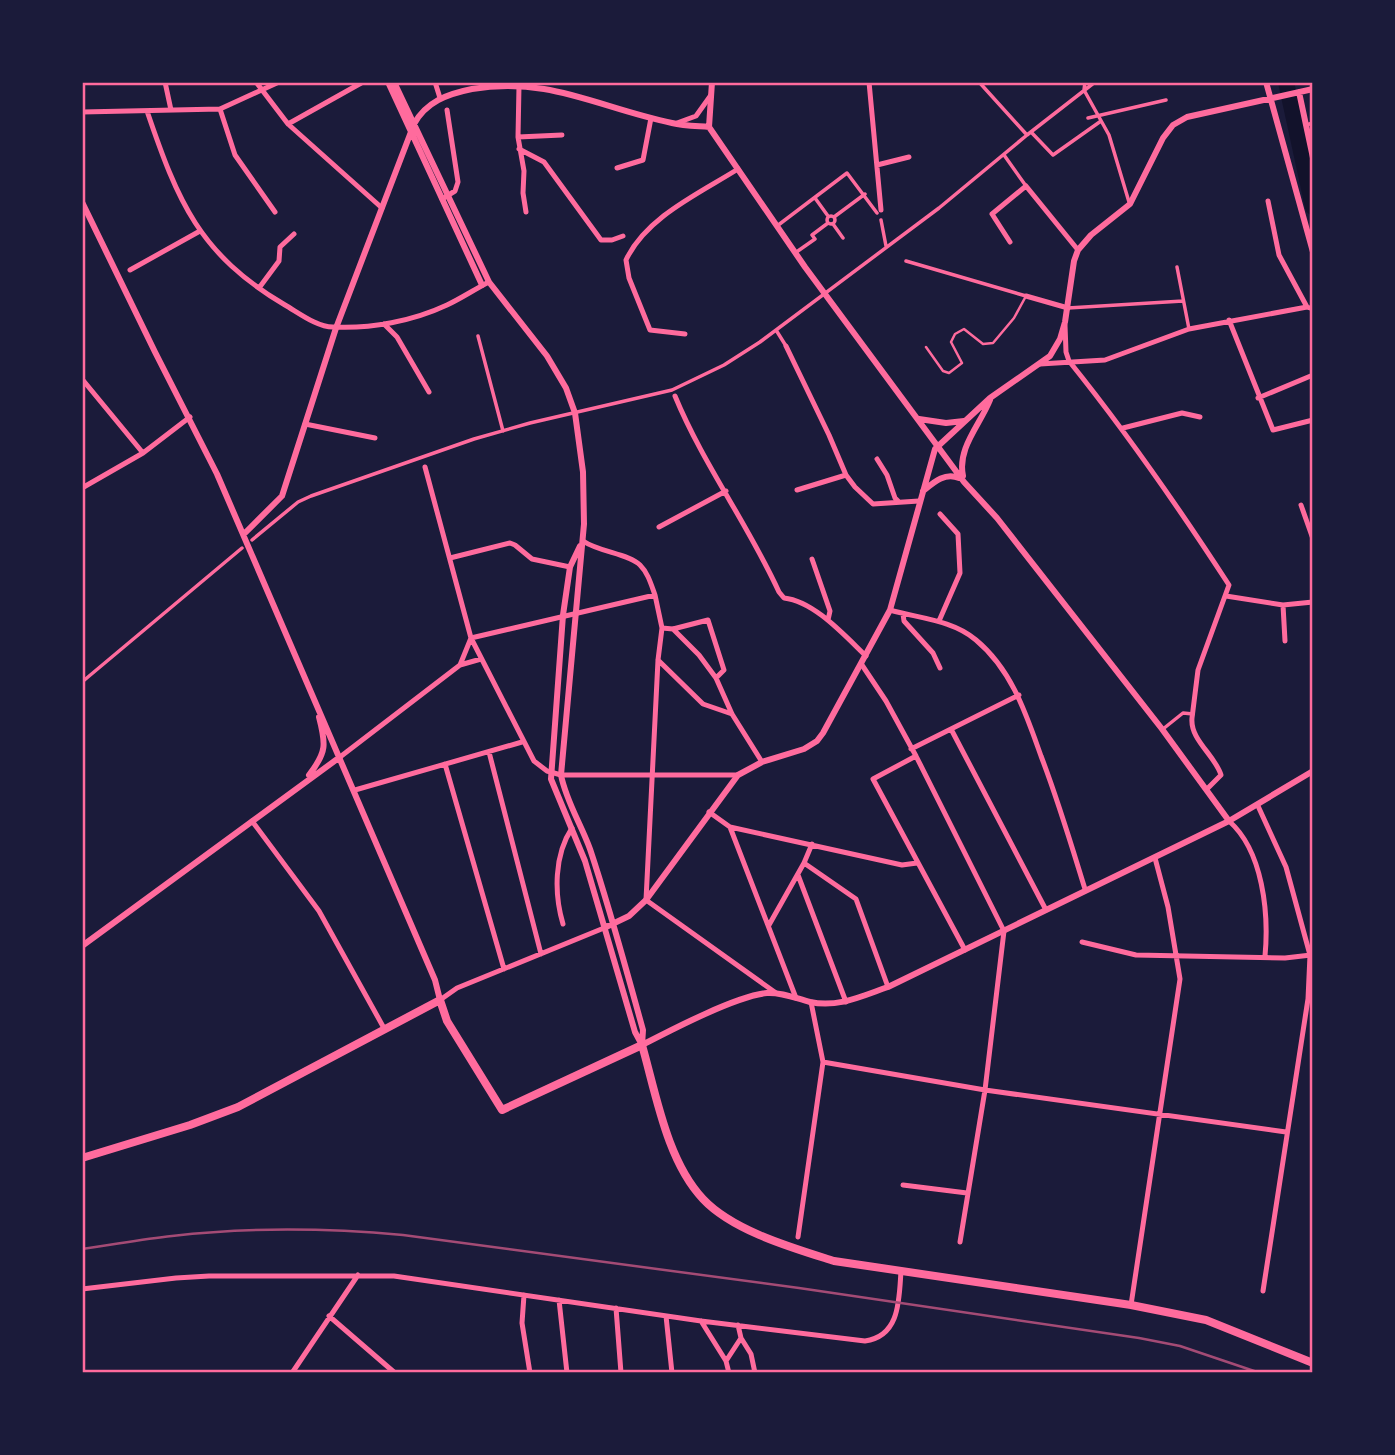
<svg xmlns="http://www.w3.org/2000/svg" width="1395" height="1455" viewBox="0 0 1395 1455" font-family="'IBM Plex Sans',sans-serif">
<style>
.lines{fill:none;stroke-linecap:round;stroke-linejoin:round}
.river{stroke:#12122b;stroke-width:16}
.service{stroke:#ff6b9d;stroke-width:2.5}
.pedestrian{stroke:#ff6b9d;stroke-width:3.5}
.minor{stroke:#ff6b9d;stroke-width:5}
.tertiary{stroke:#ff6b9d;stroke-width:6}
.primary{stroke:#ff6b9d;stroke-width:8}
.rail{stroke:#a44b75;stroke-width:2.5}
.neatline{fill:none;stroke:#ff6b9d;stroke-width:2.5}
</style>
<rect width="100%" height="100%" fill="#1b1b3a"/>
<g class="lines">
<path class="river" d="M 1286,82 L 1313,207"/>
<path class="service" d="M 926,347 L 943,371 L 949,373 L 962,363 L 951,342 L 955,334 L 964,329 L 983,344 L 993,343 L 1014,318 L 1026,296"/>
<path class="pedestrian" d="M 979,82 L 1027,135
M 1085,82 L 1084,90 L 1109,135 L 1129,202
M 1088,118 L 1166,100
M 1306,125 L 1313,123
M 1031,132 L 1053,155 L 1101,121
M 1004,155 L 1026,186
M 815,198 L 828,216
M827 220a4 4 0 1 1 8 0a4 4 0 1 1-8 0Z
M 834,217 L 865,194
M 881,220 L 886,246
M 833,224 L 843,238
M 777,226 L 847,173 L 877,213
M 795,253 L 815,239 L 812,235 L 828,223
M 906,261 L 1026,296
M 1177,267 L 1189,329
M 1068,308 L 1183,301
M 776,330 L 786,346
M 478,336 L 503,431
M 252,540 L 298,502 L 311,496 L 474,439 L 530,423 L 672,390 L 724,365 L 760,342 L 939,208 L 1027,135 L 1095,82
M 82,682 L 242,548
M 1163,729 L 1183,713 L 1193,714"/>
<path class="minor" d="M 165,82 L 171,110
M 256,82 L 288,124 L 382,208
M 435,82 L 440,98
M 869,82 L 881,210
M 519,86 L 518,137 L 524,171 L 523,193 L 526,212
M 220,109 L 235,155 L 275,212
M 147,111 C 178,202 199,254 285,305 C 299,313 317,327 333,327 C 371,329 413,321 447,305 C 462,298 475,289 489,282
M 82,112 L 220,109 L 279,82
M 677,123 L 696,116 L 711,95
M 288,124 L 363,82
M 518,137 L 562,135
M 519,149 L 544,162 L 601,240 L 612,240 L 623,236
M 877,165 L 909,157
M 617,168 L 643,160 L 651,118
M 442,199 L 455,191 L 458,182 L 447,110
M 1268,201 L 1279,255 L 1307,307
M 1010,242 L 992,214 L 1026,186 L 1078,250
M 130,270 L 200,231
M 259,288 L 279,261 L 280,247 L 294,234
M 1026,296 L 1068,308
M 1229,320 L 1273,430 L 1313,420
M 384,324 L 397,337 L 429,392
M 1065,325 L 1066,352 L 1069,361 C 1127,433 1179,508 1229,585 L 1198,670 L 1192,718 C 1190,740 1215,755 1221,775 L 1207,789
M 685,334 L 650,330 L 629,278 L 626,260 C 646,217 700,193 738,169
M 786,346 L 829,435 L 846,475 L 855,487 L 873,504 L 919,501
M 1040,364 L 1105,360 L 1189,329 L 1307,307 L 1313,309
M 82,379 L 143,453
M 675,396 C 703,464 748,524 779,592 L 784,598 C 814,601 845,636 866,656
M 1258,398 L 1313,375
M 305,424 L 375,438
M 1123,428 L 1182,413 L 1200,417
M 877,459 L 887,475 L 895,498 L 899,502
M 425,467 L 471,638 L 534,761 L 547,771 L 561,775 L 738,775
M 82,488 L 143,453 L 190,417
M 797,490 L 846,475
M 1301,505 L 1313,539
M 659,527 L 726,491
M 583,541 C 599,552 629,554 640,565 C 648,573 651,584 655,595
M 450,558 L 510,543 L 515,545 L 532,559 L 570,567
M 812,559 L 830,611 L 828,620
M 1226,596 L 1283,605 L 1313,602
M 1283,605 L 1285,641
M 890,610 C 918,618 953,620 976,640 C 1012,670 1026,714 1041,756 C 1058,800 1071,844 1085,889
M 903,614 L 904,621 L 933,653 L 940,668
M 939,621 L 960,573 L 958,534 L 940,514
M 662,628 L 673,629 L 708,620 L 724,670 L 716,678
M 673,629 L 699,655 L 716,678 L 732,714 L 762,762
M 658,660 L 703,704 L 732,714
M 460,665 L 471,638 L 655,595 L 662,628 L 658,660 L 646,900 L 776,993
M 862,665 L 886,701 L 916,756 L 1004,931 L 985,1090 L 960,1242
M 951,729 L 1046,910
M 911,749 L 1019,695
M 489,752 L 541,954
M 916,756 L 873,779 L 965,950
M 340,757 L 460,665 L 481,659
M 445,764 L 504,969
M 355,790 L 522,742
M 1258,806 L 1286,867 L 1310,955 L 1308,999 L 1263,1291
M 709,812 L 730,827 L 796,998
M 252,821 L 319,911 L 385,1030
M 1229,821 C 1263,851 1269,913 1265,956
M 730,827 L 902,865 L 917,863
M 804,863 L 856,899 L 888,987
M 798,875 L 846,1002
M 563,924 C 554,894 554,855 572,828
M 769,925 L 804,863 L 812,844
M 1082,942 L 1136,955 L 1285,958 L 1311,955
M 440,1000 L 457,988 L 604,928
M 823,1062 L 985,1090 L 1286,1132
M 903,1185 L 967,1193
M 798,1237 L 823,1062 L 811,1002
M 82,1289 L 176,1278 L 209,1276 L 394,1276 L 701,1321 L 865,1341 C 900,1336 899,1300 901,1271
M 524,1295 L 522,1323 L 530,1373
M 559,1300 L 567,1373
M 1131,1305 L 1180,979 L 1168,907 L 1155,858
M 616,1308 L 621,1373
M 329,1316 L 395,1373
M 666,1316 L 672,1373
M 701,1321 L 726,1361 L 729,1373
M 738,1325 L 741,1338 L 751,1354 L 755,1373
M 726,1361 L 741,1338
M 292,1373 L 358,1275"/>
<path class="tertiary" d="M 388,82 L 482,285
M 394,82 L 489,282 L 547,356 L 566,388 L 575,413 L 583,472 L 584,524 L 561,775 C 566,801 581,824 590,849 C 610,909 626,969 643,1030 L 642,1045
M 712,82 L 709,127 L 805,267 L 964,482 L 997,518 L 1162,729 L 1229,821
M 1266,82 L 1313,252
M 1299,92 L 1313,158
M 82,202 L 155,352 L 217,474 L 435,980 L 440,1000
M 919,419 L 946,423 L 964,421
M 963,476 C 957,448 980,425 990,400
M 923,491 C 934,482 945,472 959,478
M 244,534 L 282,496 L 336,328 L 414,124 C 426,102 447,94 472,89 C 549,76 599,108 672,123 C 684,126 697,126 709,127
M 580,546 L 570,567 L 563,615 L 551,779 L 585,861 L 635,1032 L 642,1045
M 309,775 C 327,752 326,744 319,717
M 604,928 L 629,916 L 646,900 L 738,775 L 762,762 L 804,749 L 817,741 L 823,733 L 890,610 L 935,449 L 990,398 L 1050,356 L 1060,339 L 1065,322 L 1074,261 L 1078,250 L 1091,235 L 1130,204 L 1163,138 L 1173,125 L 1187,117 L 1313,89
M 82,946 L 340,757
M 642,1045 C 671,1030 736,996 767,993 C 782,992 795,998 810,1002 C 838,1008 862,996 888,987 L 1229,821 L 1313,771"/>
<path class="primary" d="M 82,1158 L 190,1125 L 238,1107 L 440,1000 L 447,1021 L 502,1110 L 642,1045 C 656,1094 667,1161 703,1199 C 733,1231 793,1248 834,1261 L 1131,1305 L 1206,1320 L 1313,1363"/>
<path class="rail" d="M 82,1249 C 112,1245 142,1239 172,1236 C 249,1227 326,1228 403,1235 L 799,1288 L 1139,1338 L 1180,1346 L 1260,1373"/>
</g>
<rect width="1395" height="1455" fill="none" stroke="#1b1b3a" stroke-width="168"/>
<rect x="84" y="84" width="1227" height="1287" class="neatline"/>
</svg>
